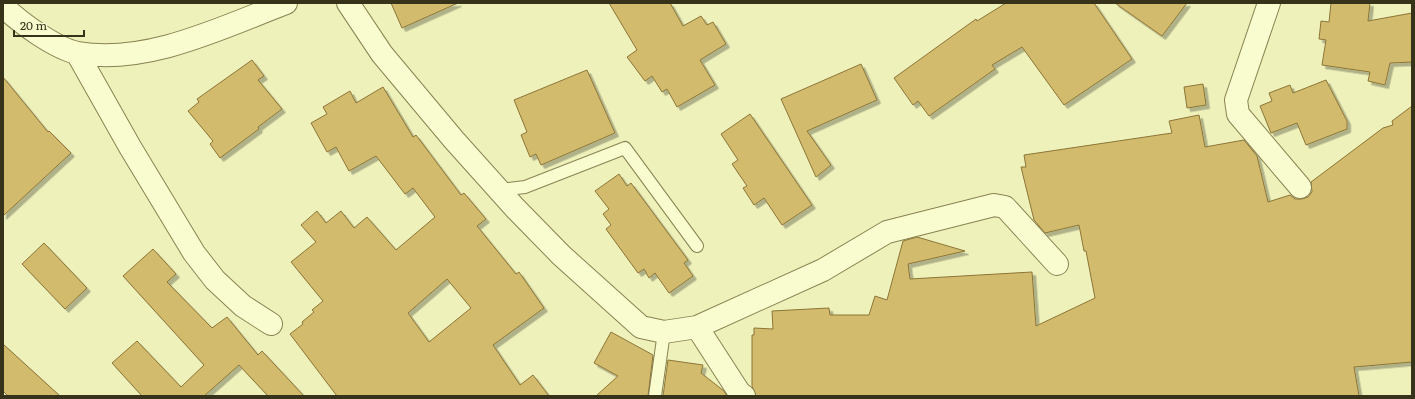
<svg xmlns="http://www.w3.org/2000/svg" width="1415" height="399" viewBox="0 0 1415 399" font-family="Literata,serif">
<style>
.building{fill:#d3bb6d;stroke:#8b7537;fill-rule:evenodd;filter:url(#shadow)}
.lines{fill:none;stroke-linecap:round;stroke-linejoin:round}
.lane-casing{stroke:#898353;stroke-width:14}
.street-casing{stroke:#898353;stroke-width:24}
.lane{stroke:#f9fcce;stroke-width:12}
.street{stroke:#f9fcce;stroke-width:22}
</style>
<defs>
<filter id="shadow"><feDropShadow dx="3.5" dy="3.5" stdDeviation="0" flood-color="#0004"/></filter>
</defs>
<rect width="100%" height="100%" fill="#eef1ba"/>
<path class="building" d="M 391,3 L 458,3 L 402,28 Z
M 609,3 L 670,3 L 683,26 L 701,16 L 707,25 L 713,22 L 726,44 L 700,60 L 715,85 L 677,107 L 667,89 L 662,92 L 652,76 L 645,81 L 627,57 L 637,50 Z
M 1006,3 L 1094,3 L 1132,59 L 1064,105 L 1022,47 L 992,65 L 995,69 L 929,116 L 918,101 L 913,105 L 894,78 L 976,19 L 977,21 Z
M 1115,3 L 1187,3 L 1162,36 Z
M 1331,3 L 1370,3 L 1368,21 L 1412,13 L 1412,62 L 1390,63 L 1385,85 L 1368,81 L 1370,72 L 1322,65 L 1326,40 L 1319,39 L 1321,21 L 1329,22 Z
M 252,60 L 264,76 L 258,80 L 282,109 L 258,127 L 259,129 L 220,158 L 210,144 L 213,141 L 188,111 L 199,102 L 197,99 Z
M 861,64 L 877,100 L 807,131 L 831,165 L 816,177 L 781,99 Z
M 587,70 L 615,133 L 541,165 L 536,154 L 530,157 L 521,135 L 527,132 L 514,100 Z
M 3,77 L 48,132 L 49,131 L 71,153 L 3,216 Z
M 1326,80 L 1347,121 L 1347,129 L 1306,145 L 1297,123 L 1271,133 L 1260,106 L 1272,101 L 1269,93 L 1290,85 L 1293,93 Z
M 1203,84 L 1206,105 L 1187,108 L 1184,87 Z
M 383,87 L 413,137 L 416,135 L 461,195 L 464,193 L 486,219 L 477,226 L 516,274 L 519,272 L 544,308 L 493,345 L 520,385 L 533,375 L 549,396 L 337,396 L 290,334 L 303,324 L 302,322 L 314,312 L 312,310 L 323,301 L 291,262 L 316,242 L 301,225 L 317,211 L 326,223 L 341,211 L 354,228 L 367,217 L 396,250 L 435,217 L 413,188 L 405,194 L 376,156 L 349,171 L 336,147 L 327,152 L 311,123 L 327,114 L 323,107 L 350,91 L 356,103 ZM 447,279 L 471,308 L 429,342 L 408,313 Z
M 1412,106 L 1412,362 L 1354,367 L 1359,396 L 756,396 L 752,386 L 752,335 L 754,335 L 754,328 L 773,329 L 772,311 L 829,308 L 830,315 L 869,315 L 875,296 L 887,300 L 903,241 L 917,237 L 965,251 L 908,264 L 910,279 L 1032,272 L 1036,326 L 1095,298 L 1086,251 L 1084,251 L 1079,225 L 1045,233 L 1034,220 L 1021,167 L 1026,167 L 1024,155 L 1172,133 L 1169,121 L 1199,115 L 1205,147 L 1244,140 L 1257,156 L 1268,202 L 1290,195 L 1295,199 L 1302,199 L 1308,197 L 1312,192 L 1311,182 L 1383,128 L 1393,125 L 1392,121 Z
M 750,114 L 812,205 L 782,225 L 764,198 L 754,205 L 743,188 L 747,186 L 732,164 L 738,160 L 721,134 Z
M 619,174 L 627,186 L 631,183 L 688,260 L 684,263 L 693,276 L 669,293 L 655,273 L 649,278 L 644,269 L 638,273 L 606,229 L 611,225 L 603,214 L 609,209 L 595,191 Z
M 44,243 L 87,288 L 65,309 L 22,264 Z
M 153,249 L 176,274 L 167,282 L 212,328 L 227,317 L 258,355 L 262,351 L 304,396 L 268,396 L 239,365 L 204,396 L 142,396 L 112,363 L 137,341 L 181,387 L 204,365 L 123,276 Z
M 611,332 L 653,355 L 648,396 L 596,396 L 618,376 L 594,363 Z
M 3,344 L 60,396 L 8,396 L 3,391 Z
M 668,360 L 703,365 L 701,373 L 724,391 L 727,396 L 663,396 Z"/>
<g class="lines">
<g class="lane-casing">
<path id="lane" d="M 499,190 L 525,187 L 625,148 L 697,246
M 655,396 L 664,332"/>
</g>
<g class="street-casing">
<path id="street" d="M 348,3 L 382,54 L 454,140 L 515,208 L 561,255 L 641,327 L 664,332 L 697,327 L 823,270 L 887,232 L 994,205 L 1005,207 L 1057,264
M 1269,3 L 1236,100 L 1238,114 L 1300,187
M 3,6 C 19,22 56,49 78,53 C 147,65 223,27 286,3
M 77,53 L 130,147 L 194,253 L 215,280 L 243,306 L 271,324
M 697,327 L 739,392 L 744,396"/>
</g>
<use href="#lane" class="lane"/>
<use href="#street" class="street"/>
</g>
<rect width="1415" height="399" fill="none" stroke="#37321a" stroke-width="8"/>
<path d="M14 30v6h70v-6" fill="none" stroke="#37321a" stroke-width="2"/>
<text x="20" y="30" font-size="12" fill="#37321a" stroke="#f5f8cb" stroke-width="3" paint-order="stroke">20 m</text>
</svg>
